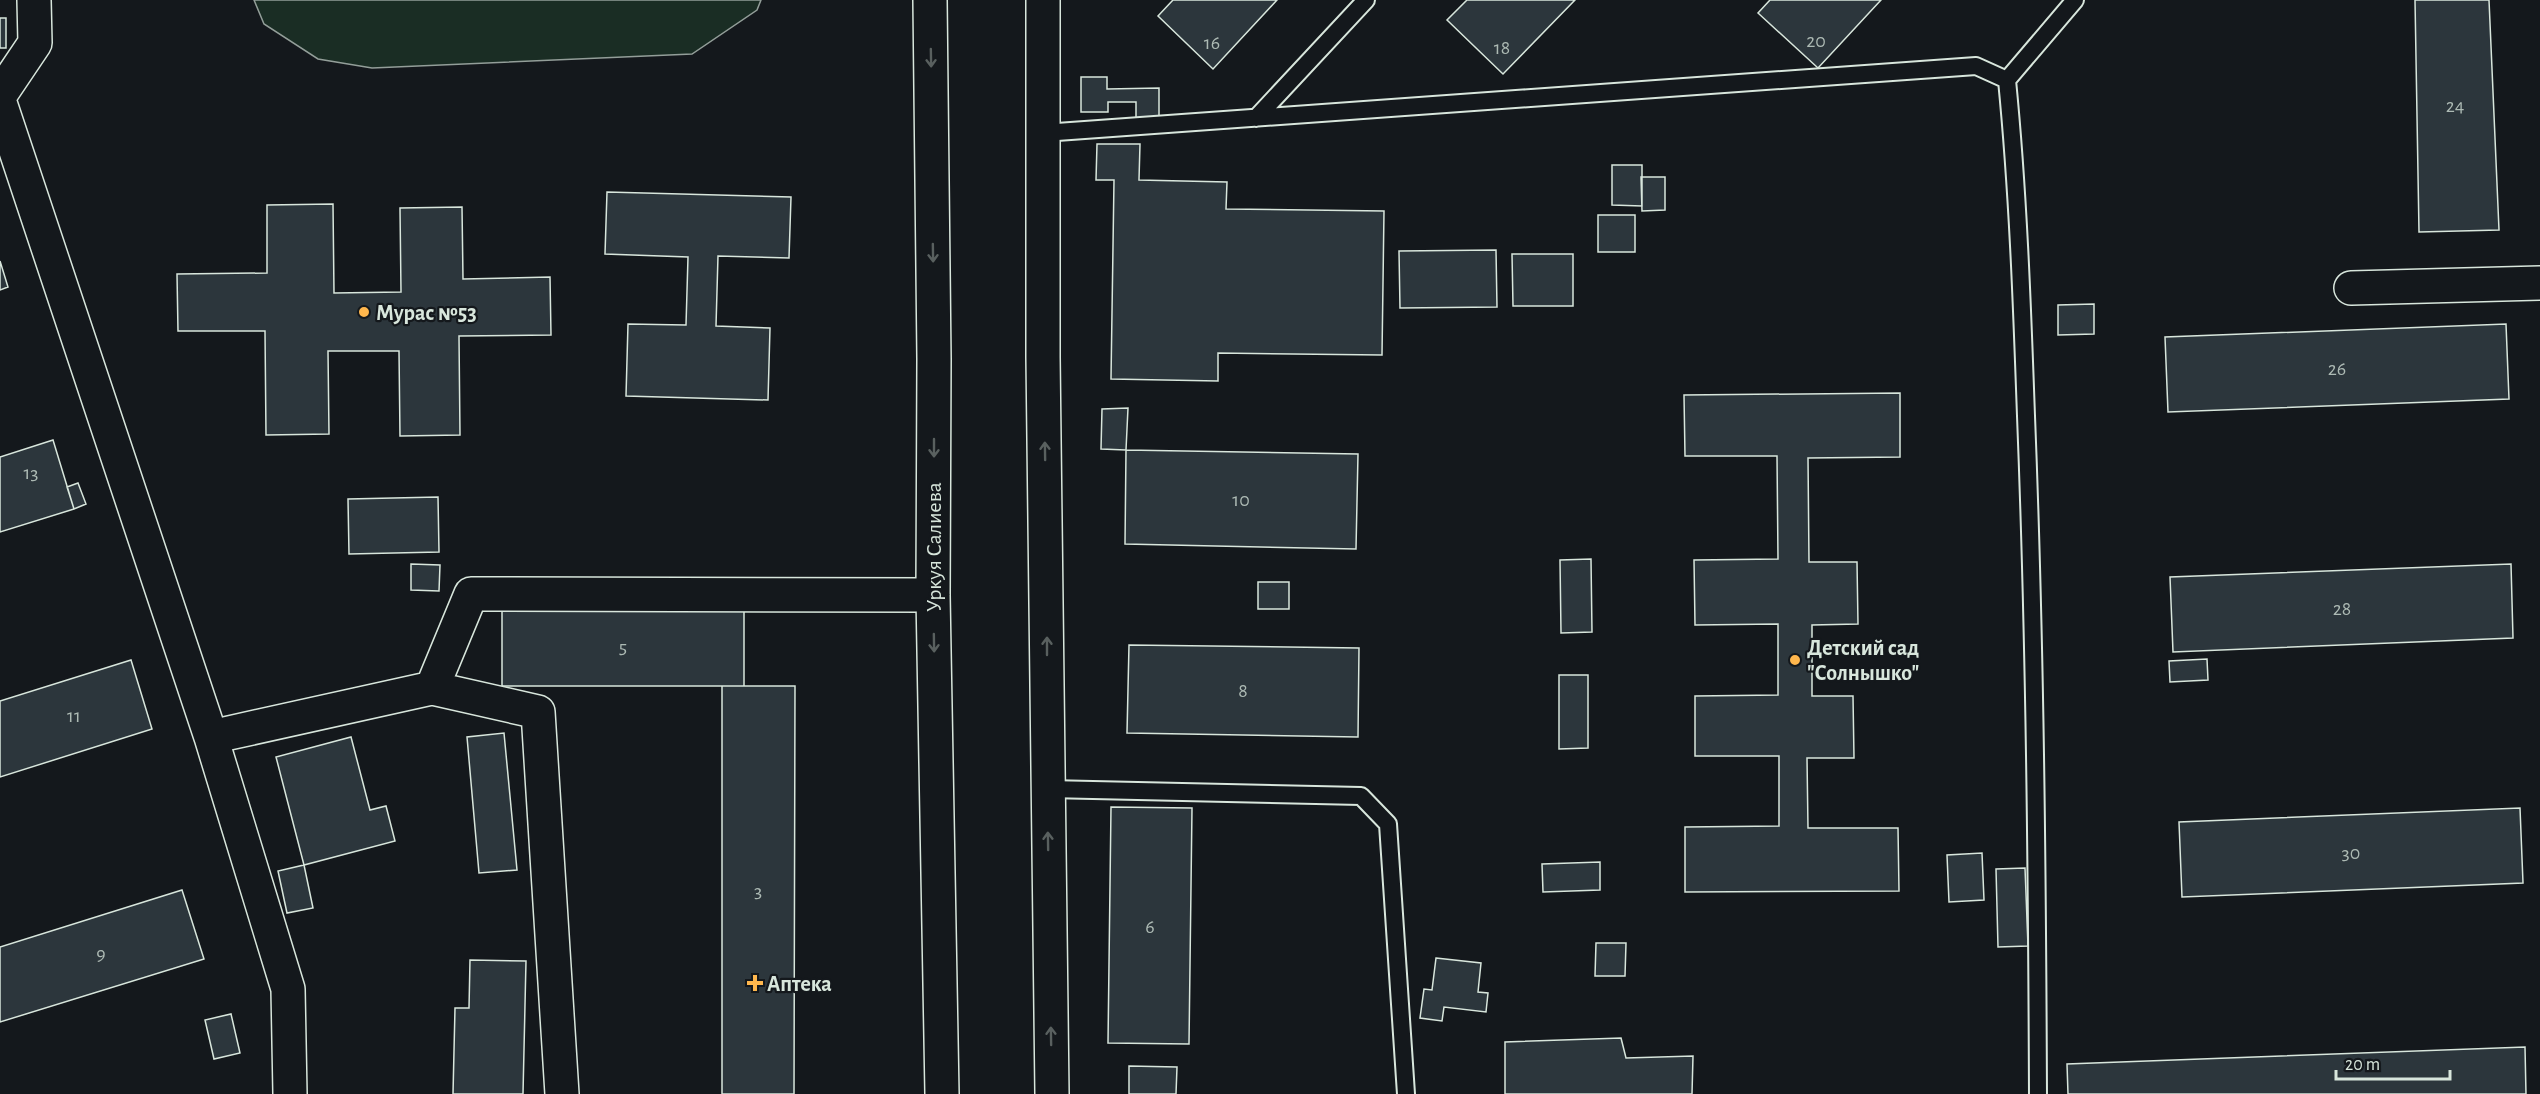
<svg xmlns="http://www.w3.org/2000/svg" width="2540" height="1094" viewBox="0 0 2540 1094" font-family="'Alegreya Sans',sans-serif">
<style>
.green{fill:#1a2d24;stroke:#939e99;stroke-width:1.5}
.building{fill:#2c363c;stroke:#d8e6dc;stroke-width:1.5}
.lines{fill:none;stroke-linecap:round;stroke-linejoin:round}
.service-casing{stroke:#d8e6dc;stroke-width:20}
.minor-casing{stroke:#d8e6dc;stroke-width:36}
.service{stroke:#14181c;stroke-width:16}
.minor{stroke:#14181c;stroke-width:33}
.oneway{stroke:#59605f}
.poi-dot{fill:#ffb74d;stroke:#14181c;stroke-width:2}
.labels{text-anchor:middle;stroke-width:4.5;stroke-linejoin:round;paint-order:stroke}
.number-label{font-size:20px;fill:#adbab4}
.poi-label{font-size:22px;font-weight:bold;fill:#d8e6dc;stroke:#14181c;text-anchor:start}
.street-label{font-size:22px;fill:#d8e6dc;stroke:#14181c}
</style>
<rect width="100%" height="100%" fill="#14181c"/>
<path class="green" d="M 254,0 L 761,0 L 757,10 L 692,54 L 372,68 L 318,59 L 264,24 Z"/>
<path class="building" d="M 1173,0 L 1277,0 L 1213,69 L 1158,16 Z
M 1467,0 L 1575,0 L 1503,74 L 1447,20 Z
M 1770,0 L 1881,0 L 1818,68 L 1758,13 Z
M 2415,0 L 2489,0 L 2499,230 L 2419,232 Z
M 0,18 L 6,18 L 6,48 L 0,48 Z
M 1081,77 L 1107,77 L 1107,89 L 1159,88 L 1159,118 L 1136,118 L 1136,102 L 1108,102 L 1108,112 L 1081,112 Z
M 1097,144 L 1140,144 L 1139,180 L 1227,182 L 1226,209 L 1384,211 L 1382,355 L 1218,353 L 1218,381 L 1111,379 L 1114,180 L 1096,180 Z
M 1612,165 L 1642,165 L 1642,206 L 1612,205 Z
M 1641,177 L 1665,177 L 1665,210 L 1642,211 Z
M 607,192 L 791,197 L 789,258 L 718,256 L 716,326 L 770,328 L 768,400 L 626,396 L 628,324 L 686,325 L 688,257 L 605,254 Z
M 333,204 L 334,293 L 401,292 L 400,208 L 462,207 L 463,279 L 550,277 L 551,335 L 459,336 L 460,435 L 400,436 L 399,351 L 328,351 L 329,434 L 266,435 L 265,331 L 178,331 L 177,274 L 267,273 L 267,205 Z
M 1598,215 L 1635,215 L 1635,252 L 1598,252 Z
M 1496,250 L 1497,307 L 1400,308 L 1399,251 Z
M 1512,254 L 1573,254 L 1573,306 L 1513,306 Z
M 0,261 L 8,287 L 0,290 Z
M 2094,304 L 2094,334 L 2058,335 L 2058,305 Z
M 2506,324 L 2509,399 L 2168,412 L 2165,337 Z
M 1900,393 L 1900,457 L 1808,458 L 1809,562 L 1857,562 L 1858,624 L 1812,625 L 1812,696 L 1853,696 L 1854,758 L 1807,758 L 1808,828 L 1898,828 L 1899,891 L 1685,892 L 1685,827 L 1779,826 L 1779,756 L 1695,756 L 1695,696 L 1778,695 L 1778,624 L 1695,625 L 1694,560 L 1778,559 L 1777,456 L 1685,456 L 1684,395 Z
M 1128,408 L 1126,450 L 1101,449 L 1102,409 Z
M 53,440 L 74,509 L 0,532 L 0,457 Z
M 1126,450 L 1358,454 L 1356,549 L 1125,544 Z
M 78,483 L 86,504 L 74,509 L 67,487 Z
M 438,497 L 439,552 L 349,554 L 348,499 Z
M 1591,559 L 1592,632 L 1561,633 L 1560,560 Z
M 411,564 L 440,565 L 439,591 L 411,590 Z
M 2511,564 L 2513,638 L 2173,652 L 2170,577 Z
M 1258,582 L 1289,582 L 1289,609 L 1258,609 Z
M 502,606 L 744,606 L 744,686 L 502,686 Z
M 1129,645 L 1359,648 L 1358,737 L 1127,733 Z
M 2207,659 L 2208,680 L 2170,682 L 2169,661 Z
M 131,660 L 152,729 L 0,777 L 0,701 Z
M 1559,675 L 1588,675 L 1588,748 L 1559,749 Z
M 722,686 L 795,686 L 794,1094 L 722,1094 Z
M 504,733 L 517,870 L 479,873 L 467,737 Z
M 351,737 L 370,810 L 386,806 L 395,841 L 304,865 L 276,757 Z
M 1111,807 L 1192,808 L 1189,1044 L 1108,1043 Z
M 2520,808 L 2523,883 L 2182,897 L 2179,822 Z
M 1982,853 L 1984,900 L 1949,902 L 1947,855 Z
M 1600,862 L 1600,890 L 1543,892 L 1542,864 Z
M 304,865 L 313,908 L 287,913 L 278,871 Z
M 2025,868 L 2028,946 L 1998,947 L 1996,869 Z
M 182,890 L 204,959 L 0,1022 L 0,947 Z
M 1596,943 L 1626,943 L 1625,976 L 1595,976 Z
M 1436,958 L 1481,963 L 1478,992 L 1488,993 L 1486,1012 L 1444,1007 L 1442,1021 L 1420,1018 L 1424,989 L 1432,990 Z
M 470,960 L 526,961 L 523,1094 L 453,1094 L 455,1008 L 469,1008 Z
M 231,1014 L 240,1053 L 214,1059 L 205,1020 Z
M 1621,1038 L 1626,1058 L 1693,1056 L 1692,1094 L 1505,1094 L 1505,1042 Z
M 2525,1047 L 2526,1094 L 2068,1094 L 2067,1064 Z
M 1129,1066 L 1177,1067 L 1176,1094 L 1129,1094 Z"/>
<g class="lines">
<g class="service-casing">
<path id="service" d="M 2007,80 L 2075,0
M 1256,118 L 1366,0
M 1043,133 L 1976,66 L 2007,80 C 2018,192 2022,303 2026,416 C 2035,642 2037,868 2038,1094
M 1048,789 L 1361,796 L 1388,824 L 1406,1094"/>
</g>
<g class="minor-casing">
<path id="minor" d="M 930,0 L 934,359 L 933,595 L 942,1094
M 1043,0 L 1043,357 L 1052,1094
M 0,95 L 35,43 L 34,0
M 0,103 L 211,737 L 288,989 L 290,1094
M 2351,288 L 2540,283
M 432,688 L 538,712 L 562,1094
M 211,737 L 432,688 L 471,594 L 933,595"/>
</g>
<use href="#service" class="service"/>
<use href="#minor" class="minor"/>
</g>
<defs><path id="oneway-shaft" d="M-6 0H5M1.5-3L5.5 0L1.5 3" fill="none" stroke-width="1.6" stroke-linecap="round" stroke-linejoin="round" transform="scale(1.5)"/></defs>
<g class="oneway">
<use href="#oneway-shaft" transform="translate(931 58) rotate(89)"/>
<use href="#oneway-shaft" transform="translate(933 253) rotate(89)"/>
<use href="#oneway-shaft" transform="translate(934 448) rotate(90)"/>
<use href="#oneway-shaft" transform="translate(1045 451) rotate(-91)"/>
<use href="#oneway-shaft" transform="translate(934 643) rotate(89)"/>
<use href="#oneway-shaft" transform="translate(1047 646) rotate(-90)"/>
<use href="#oneway-shaft" transform="translate(1048 841) rotate(-91)"/>
<use href="#oneway-shaft" transform="translate(1051 1036) rotate(-91)"/>
</g>
<g class="poi-dot">
<circle cx="364" cy="312" r="6"/>
<circle cx="1795" cy="660" r="6"/>
<path d="M752 974h6v6h6v6h-6v6h-6v-6h-6v-6h6z"/>
</g>
<g class="labels">
<g class="number-label">
<text x="1816" y="47">20</text>
<text x="1212" y="49">16</text>
<text x="1502" y="54">18</text>
<text x="2455" y="112">24</text>
<text x="2337" y="375">26</text>
<text x="31" y="479">13</text>
<text x="1241" y="506">10</text>
<text x="2342" y="615">28</text>
<text x="623" y="653">5</text>
<text x="1243" y="697">8</text>
<text x="74" y="722">11</text>
<text x="2351" y="859">30</text>
<text x="758" y="897">3</text>
<text x="1150" y="933">6</text>
<text x="101" y="960">9</text>
</g>
<g class="poi-label">
<text x="376" y="320">Мурас №53</text>
<text x="1807" y="655">Детский сад<tspan x="1807" dy="25">"Солнышко"</tspan></text>
<text x="767" y="991">Аптека</text>
</g>
<g class="street-label">
<text transform="translate(933 547) rotate(-90)" y="8">Уркуя Салиева</text>
</g>
</g>
<path d="M2336 1070v9h114v-9" fill="none" stroke="#d8e6dc" stroke-width="3"/>
<text x="2345" y="1070" font-size="18" fill="#d8e6dc" stroke="#14181c" stroke-width="4.5" paint-order="stroke">20 m</text>
</svg>
